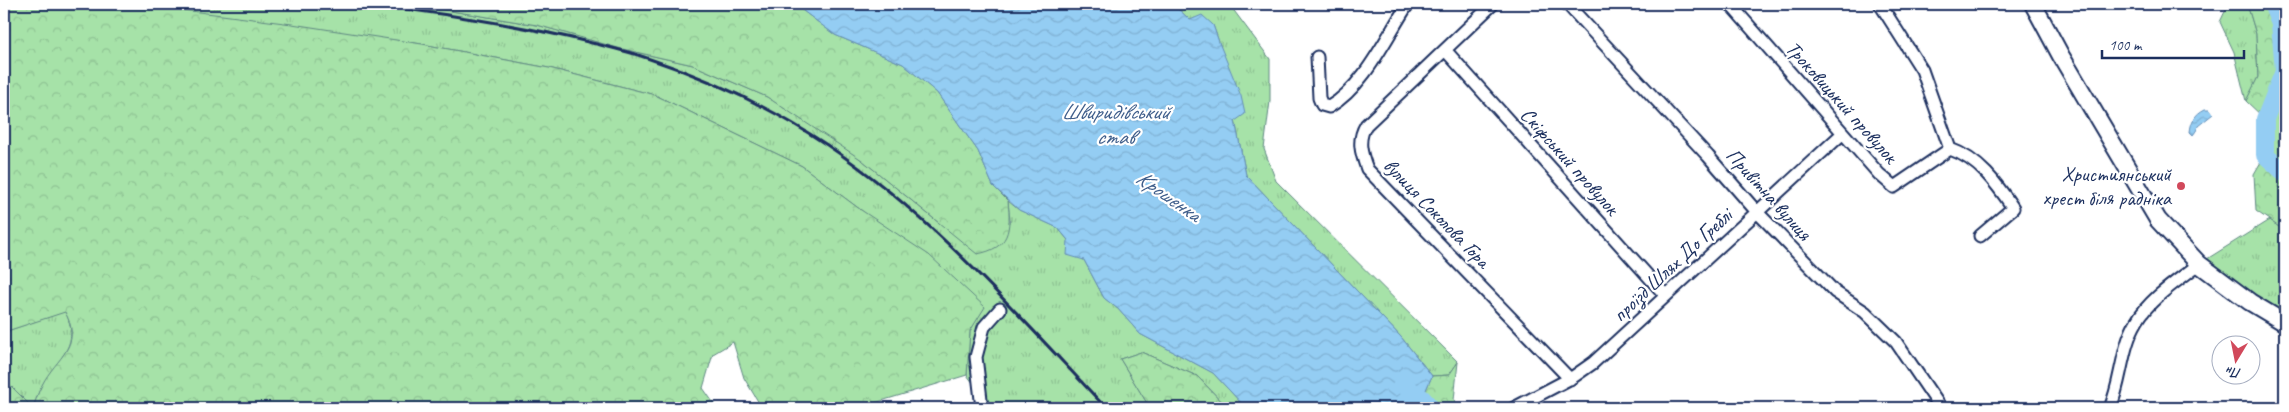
<svg xmlns="http://www.w3.org/2000/svg" width="2289" height="412" viewBox="0 0 2289 412" font-family="Caveat,sans-serif">
<style>
.grass{fill:url(#grass-tufts);stroke:#608883}
.forest{fill:url(#forest-crowns);stroke:#608883}
.water{fill:url(#water-waves);stroke:#648eb7}
.lines{fill:none;stroke-linecap:round;stroke-linejoin:round}
.river{stroke:#94cdf3;stroke-width:18}
.street-casing{stroke:#1b2f5e;stroke-width:15}
.secondary-casing{stroke:#1b2f5e;stroke-width:20}
.street{stroke:#fff;stroke-width:11}
.secondary{stroke:#fff;stroke-width:16}
.rail{stroke:#1b2f5e;stroke-width:3}
.poi-dot{fill:#d1495b;stroke:#fff;stroke-width:2}
.labels{text-anchor:middle;stroke-width:4.5;stroke-linejoin:round;paint-order:stroke}
.street-label{font-size:21px;fill:#1b2f5e;stroke:#fff}
.poi-label{font-size:21px;fill:#1b2f5e;stroke:#fff;text-anchor:end}
.water-label{font-size:22px;font-style:italic;fill:#3f5e8b;stroke:#fff}
</style>
<defs>
<pattern id="grass-tufts" width="24" height="20" patternUnits="userSpaceOnUse" patternTransform="scale(1.25)"><rect width="24" height="20" fill="#a6e2a8"/><path d="M3 7l-1-3M5 7V3M7 7l1-3M15 17l-1-3M17 17v-4M19 17l1-3" fill="none" stroke="#8ec293"/></pattern>
<pattern id="forest-crowns" width="20" height="18" patternUnits="userSpaceOnUse" patternTransform="scale(1.25)"><rect width="20" height="18" fill="#a6e2a8"/><path d="M2 6a3 3 0 1 1 6 0M12 15a3 3 0 1 1 6 0" fill="none" stroke="#8ec293"/></pattern>
<pattern id="water-waves" width="16" height="10" patternUnits="userSpaceOnUse" patternTransform="scale(1.25)"><rect width="16" height="10" fill="#94cdf3"/><path d="M0 5q4-4 8 0t8 0" fill="none" stroke="#7fb0d3"/></pattern>
</defs>
<rect width="100%" height="100%" fill="#fff"/>
<filter id="ink" filterUnits="userSpaceOnUse"><feTurbulence type="fractalNoise" baseFrequency=".02" numOctaves="2"/><feDisplacementMap in="SourceGraphic" scale="10" xChannelSelector="R" yChannelSelector="G"/><feConvolveMatrix kernelMatrix="1 2 1 2 8 2 1 2 1" color-interpolation-filters="sRGB"/></filter>
<g filter="url(#ink)">
<path class="grass" d="M 136,4 L 408,4 L 537,25 L 618,48 L 693,65 L 767,97 L 818,129 L 862,160 L 939,223 L 1010,222 L 1008,201 L 1019,210 L 1058,228 L 1084,260 L 1104,298 L 1118,309 L 1140,334 L 1213,373 L 1246,408 L 1228,408 L 1197,376 L 1141,352 L 1120,359 L 1150,408 L 992,408 L 967,375 L 970,331 L 984,307 L 861,210 L 802,166 L 655,95 L 549,68 L 422,44 Z
M 1173,4 L 1229,4 L 1270,59 L 1270,101 L 1264,149 L 1276,181 L 1458,362 L 1449,375 L 1432,376 L 1401,337 L 1246,175 L 1220,45 L 1213,25 L 1190,20 Z
M 2247,4 L 2256,34 L 2258,78 L 2246,101 L 2234,52 L 2220,22 L 2228,5 Z
M 2269,220 L 2285,231 L 2285,323 L 2199,264 Z
M 65,311 C 81,344 61,356 44,382 C 39,389 36,400 33,408 L 4,379 L 4,332 Z"/>
<path class="forest" d="M 4,4 L 136,4 L 292,24 L 422,44 L 549,68 L 655,95 L 802,166 L 861,210 L 929,255 L 985,307 L 970,331 L 967,375 L 858,408 L 762,408 L 744,378 L 733,342 L 713,354 L 703,388 L 717,408 L 4,408 L 4,379 L 33,408 C 36,400 38,392 42,385 C 56,357 84,347 65,312 L 4,332 Z
M 408,4 L 794,4 L 835,35 L 903,64 L 937,93 L 978,151 L 993,186 L 1008,201 C 1011,230 1010,248 977,254 L 862,160 L 767,97 L 693,65 L 618,48 L 537,25 Z
M 2247,4 L 2272,4 L 2280,24 L 2284,71 L 2274,96 L 2285,98 L 2285,231 L 2256,211 L 2254,174 L 2265,155 L 2265,119 L 2246,101 L 2258,77 L 2256,34 Z
M 1141,352 L 1197,376 L 1228,408 L 1150,408 L 1120,359 Z
M 1458,362 L 1454,400 L 1460,408 L 1418,408 L 1432,376 L 1449,375 Z"/>
<path class="water" d="M 794,4 L 1173,4 L 1190,20 L 1202,15 L 1213,25 L 1220,45 L 1241,96 L 1245,114 L 1235,121 L 1246,175 L 1401,337 L 1432,376 L 1418,408 L 1246,408 L 1213,373 L 1140,334 L 1118,309 L 1104,298 L 1084,260 L 1067,255 L 1068,240 L 1058,228 L 1019,210 L 993,186 L 978,151 L 937,93 L 903,64 L 835,35 Z
M 2205,109 L 2209,109 L 2213,114 L 2198,126 L 2196,131 L 2193,135 L 2190,132 C 2191,121 2195,114 2205,109 Z"/>
<g class="lines">
<path class="river" d="M 2272,4 L 2280,24 L 2284,71 L 2265,119 L 2265,155 L 2285,173
M 1402,384 L 1422,398 L 1431,408"/>
<g class="street-casing">
<path id="street" d="M 1493,4 L 1366,125 C 1357,140 1361,153 1367,169 L 1570,379
M 1567,4 L 1708,156 L 1757,212 L 1835,292 L 1865,312 L 1896,342 L 1941,408
M 1730,4 L 1879,174 L 1894,187 L 1950,149 C 1979,159 1997,184 2013,208 L 1980,236
M 1880,4 L 1922,70 L 1950,149
M 1446,51 L 1666,296
M 1317,57 L 1319,98 L 1322,105 L 1329,107 C 1365,86 1386,37 1408,4
M 982,408 L 976,357 L 984,327 L 1000,309
M 1514,408 L 1573,377 L 1593,363 L 1843,133
M 2110,408 C 2122,380 2121,347 2137,321 C 2150,298 2179,280 2199,264"/>
</g>
<g class="secondary-casing">
<path id="secondary" d="M 2033,4 L 2061,56 L 2158,220 L 2199,264 L 2250,302 L 2285,323"/>
</g>
<use href="#street" class="street"/>
<use href="#secondary" class="secondary"/>
<path class="rail" d="M 369,4 C 443,14 516,24 588,42 C 608,47 628,51 647,58 C 710,79 772,108 827,145 C 933,216 1019,316 1106,408"/>
</g>
</g>
<circle class="poi-dot" cx="2181" cy="186" r="5"/>
<g class="labels">
<g class="street-label">
<text transform="translate(1842 102) rotate(48)" y="7">Троковицький провулок</text>
<text transform="translate(1570 161) rotate(48)" y="7">Скіфський провулок</text>
<text transform="translate(1769 194) rotate(48)" y="7">Привітна вулиця</text>
<text transform="translate(1437 213) rotate(46)" y="7">вулиця Соколова Гора</text>
<text transform="translate(1672 265) rotate(-43)" y="7">проїзд Шлях До Греблі</text>
</g>
<g class="poi-label">
<text x="2171" y="181">Християнський<tspan x="2171" dy="24">хрест біля радніка</tspan></text>
</g>
<g class="water-label">
<text x="1115" y="119">Швиридівський<tspan x="1115" dy="25">став</tspan></text>
<text transform="translate(1169 195) rotate(35)" y="8">Крошенка</text>
</g>
</g>
<rect width="2289" height="412" fill="none" stroke="#fff" stroke-width="20"/>
<rect x="10" y="10" width="2269" height="392" fill="none" stroke="#1b2f5e" stroke-width="2" filter="url(#ink)"/>
<g transform="translate(2236 360) rotate(190)"><circle r="24" fill="#ffffff" stroke="#a4acbf"/>
<path d="M0-4L9 19L0 12L-9 19Z" fill="#d1495b"/>
<text y="-8" font-size="14" font-weight="bold" text-anchor="middle" fill="#1b2f5e">Пн</text>
</g>
<path d="M2102 50v8h142v-8" fill="none" stroke="#1b2f5e" stroke-width="2.5"/>
<text x="2109" y="50" font-size="15" fill="#1b2f5e" stroke="#ffffff" stroke-width="4" paint-order="stroke">100 m</text>
</svg>
